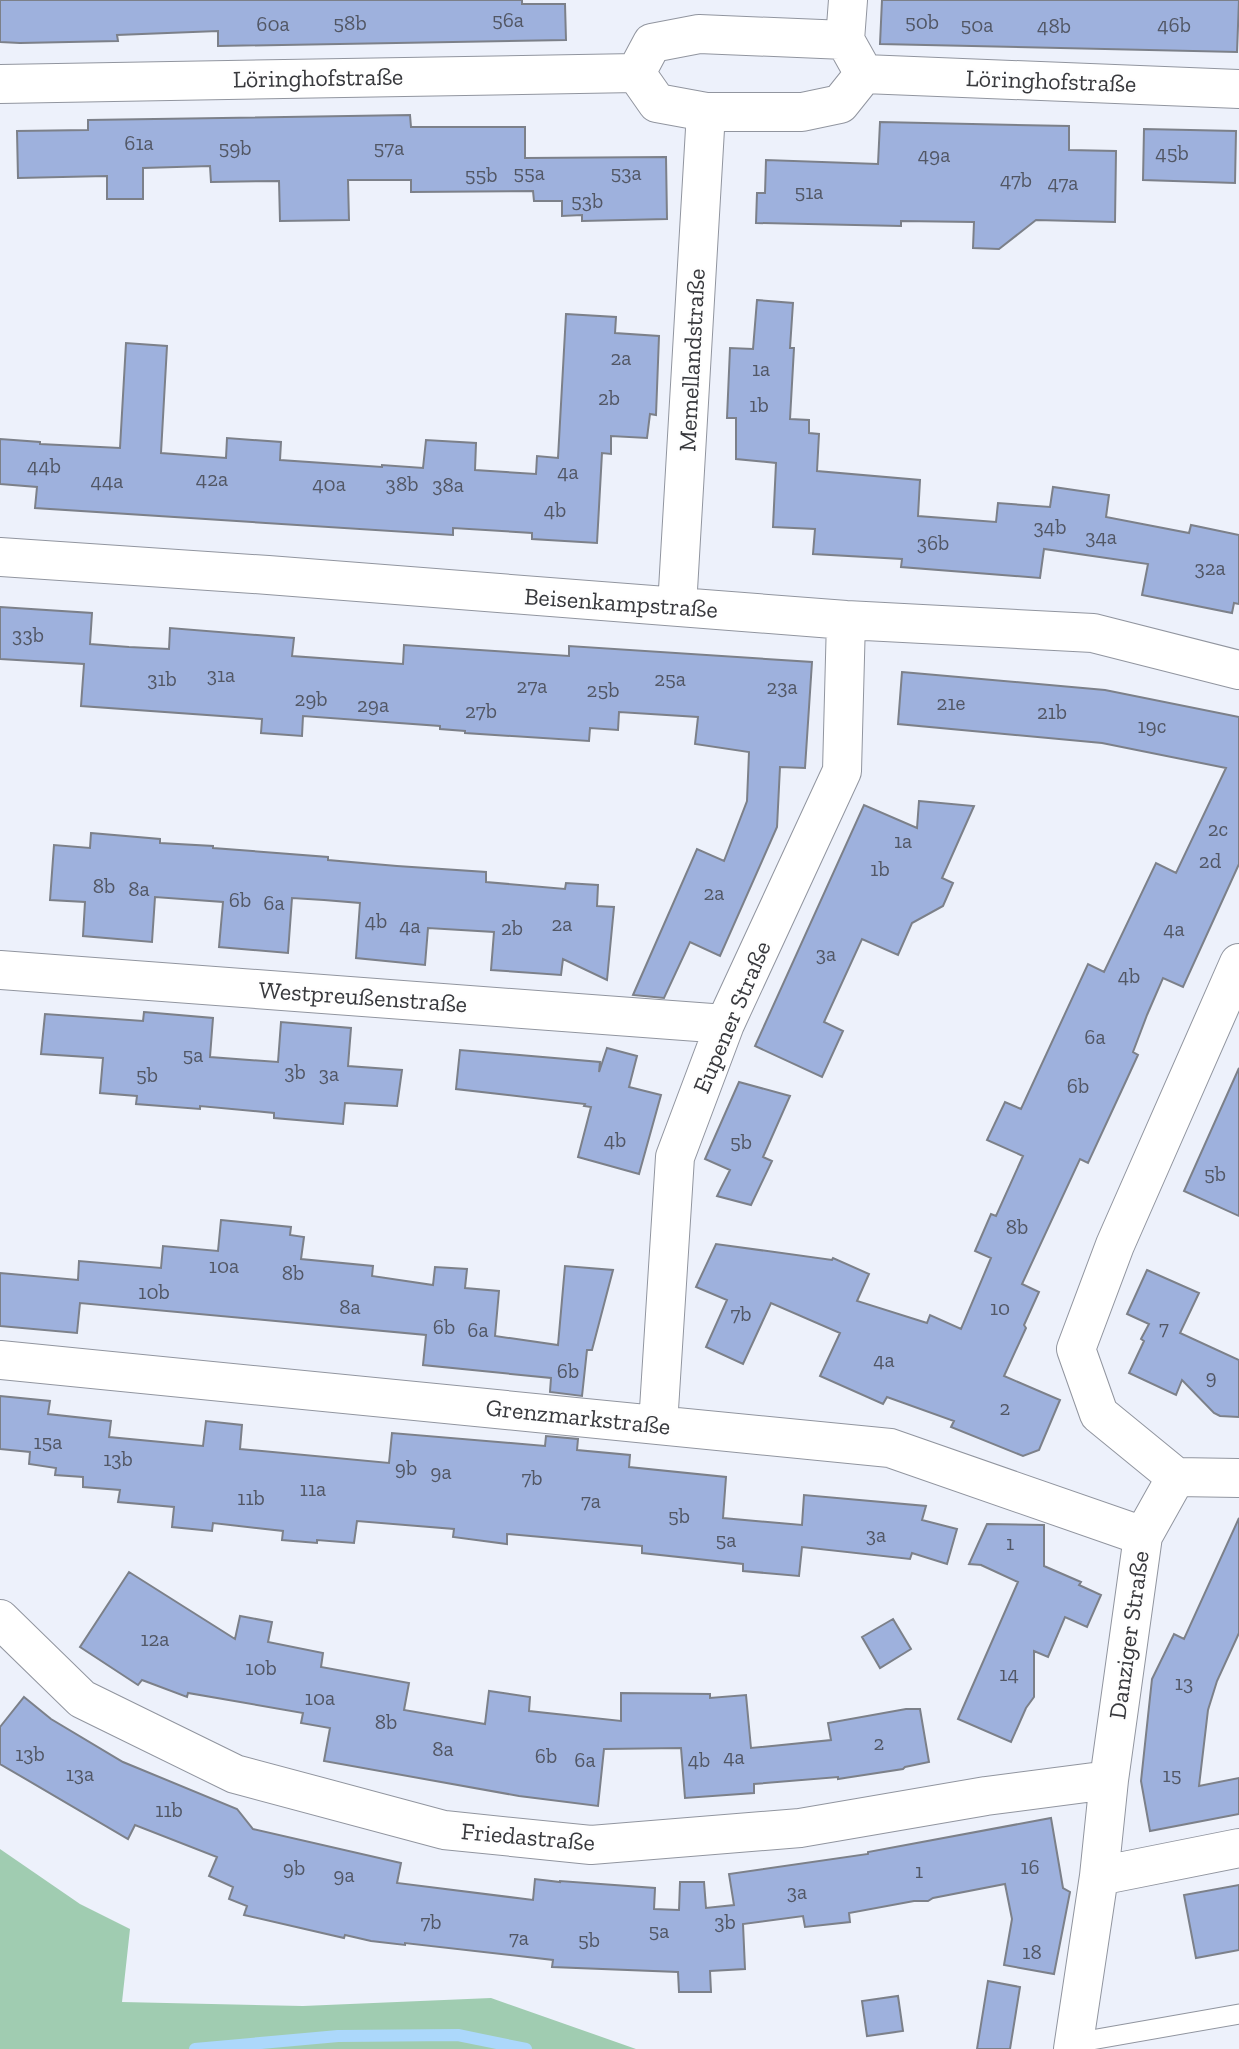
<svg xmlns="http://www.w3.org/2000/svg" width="1239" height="2049" viewBox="0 0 1239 2049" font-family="'Zilla Slab',serif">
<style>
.green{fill:#a0ccb1}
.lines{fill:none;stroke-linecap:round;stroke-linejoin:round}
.stream{stroke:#acd8fb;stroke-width:12}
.building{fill:#9eb1dd;stroke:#7c8089;stroke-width:2}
.lane-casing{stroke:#91959f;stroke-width:21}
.street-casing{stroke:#91959f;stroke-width:40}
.lane{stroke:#fff;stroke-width:19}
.street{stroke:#fff;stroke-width:38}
.labels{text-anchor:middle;stroke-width:5;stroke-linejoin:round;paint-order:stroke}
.number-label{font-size:21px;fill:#525765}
.street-label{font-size:24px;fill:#38393d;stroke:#fefefe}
</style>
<rect width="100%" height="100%" fill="#edf1fb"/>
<path class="green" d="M 0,1849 L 80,1904 L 130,1929 L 122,2002 L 303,2006 L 491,1998 L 636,2049 L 0,2049 Z"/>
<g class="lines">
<path class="stream" d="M 195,2049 L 338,2036 L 458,2035 L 526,2049"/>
</g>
<path class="building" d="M 0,0 L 522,0 L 522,4 L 565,4 L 566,40 L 218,46 L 218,31 L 117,35 L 118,41 L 20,43 L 0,42 Z
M 882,0 L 1239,0 L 1237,52 L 880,44 Z
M 410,115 L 411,127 L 525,127 L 525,158 L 666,157 L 667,219 L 582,221 L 582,215 L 562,216 L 562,201 L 534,201 L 533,191 L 411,192 L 411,180 L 348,180 L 349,220 L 280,221 L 279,181 L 211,182 L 210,166 L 143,168 L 143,199 L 107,199 L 107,176 L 18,178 L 17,131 L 88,130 L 88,120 Z
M 880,122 L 1069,126 L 1069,150 L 1116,151 L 1115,222 L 1036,220 L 999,249 L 973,248 L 974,222 L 901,221 L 901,226 L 756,223 L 757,193 L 765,193 L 766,160 L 878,164 Z
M 1144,129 L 1236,131 L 1235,183 L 1143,180 Z
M 757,300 L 793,303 L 790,348 L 794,348 L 790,419 L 809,420 L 809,433 L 819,434 L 817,471 L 920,480 L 918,516 L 996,522 L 998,503 L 1050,507 L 1053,487 L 1109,495 L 1106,517 L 1189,533 L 1191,525 L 1239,535 L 1239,604 L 1234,603 L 1232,613 L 1142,595 L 1148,564 L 1044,549 L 1040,578 L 901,567 L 902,559 L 813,554 L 815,529 L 773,527 L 776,463 L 736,459 L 736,418 L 727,418 L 730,348 L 753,349 Z
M 566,314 L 616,317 L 615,333 L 659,336 L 656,415 L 650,414 L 647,438 L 611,436 L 611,454 L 602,453 L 597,543 L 532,539 L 532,533 L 453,528 L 453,535 L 35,508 L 37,487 L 0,484 L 0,439 L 40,442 L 40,444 L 120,448 L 126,343 L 167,346 L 161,453 L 226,458 L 227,438 L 281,442 L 280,460 L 382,467 L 382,465 L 423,468 L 426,440 L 476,443 L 475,470 L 536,474 L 537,456 L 558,458 Z
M 0,607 L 92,613 L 90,644 L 129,647 L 169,649 L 170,628 L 294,638 L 292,656 L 403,664 L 404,645 L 569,656 L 569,646 L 812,662 L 805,768 L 780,767 L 777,827 L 720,956 L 690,942 L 664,998 L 633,995 L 697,849 L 724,861 L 747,801 L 749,752 L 695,744 L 698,717 L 619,712 L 618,730 L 590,728 L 589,741 L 465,733 L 465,731 L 440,729 L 440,726 L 303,716 L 302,736 L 261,733 L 262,719 L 81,706 L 84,664 L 0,659 Z
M 902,672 L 1105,690 L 1239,717 L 1239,864 L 1183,987 L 1163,978 L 1147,1015 L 1133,1052 L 1138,1055 L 1126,1081 L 1088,1163 L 1080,1159 L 1022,1284 L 1039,1292 L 1024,1325 L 1026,1328 L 1004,1376 L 1060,1400 L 1039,1450 L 1023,1456 L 951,1427 L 954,1421 L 887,1397 L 883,1404 L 820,1376 L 840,1333 L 771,1303 L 743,1364 L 706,1347 L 727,1300 L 696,1287 L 716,1244 L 832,1260 L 833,1258 L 869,1274 L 857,1301 L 927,1323 L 930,1315 L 961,1329 L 991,1258 L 975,1251 L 991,1214 L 996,1216 L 1023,1156 L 987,1140 L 1005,1102 L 1021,1109 L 1088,964 L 1104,972 L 1156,863 L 1176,873 L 1226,768 L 1102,743 L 898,724 Z
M 919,801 L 974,806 L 942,878 L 953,883 L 943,906 L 912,923 L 898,955 L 862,939 L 824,1022 L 843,1031 L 822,1077 L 755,1046 L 864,805 L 917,828 Z
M 91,833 L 160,839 L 160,843 L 213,846 L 213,848 L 328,857 L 328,860 L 397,866 L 486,872 L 486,882 L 565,889 L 566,883 L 598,885 L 597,906 L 614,907 L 607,980 L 563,959 L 561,975 L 491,970 L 494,932 L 428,928 L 425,965 L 356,958 L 360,903 L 324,900 L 292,898 L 288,953 L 219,947 L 223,902 L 155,897 L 152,942 L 83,936 L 85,902 L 50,900 L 54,845 L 90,848 Z
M 144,1012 L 213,1018 L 210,1057 L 278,1062 L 281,1022 L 351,1028 L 348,1066 L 402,1070 L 397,1106 L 345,1103 L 343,1124 L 274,1118 L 274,1113 L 200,1106 L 200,1109 L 136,1104 L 137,1096 L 100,1093 L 103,1058 L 41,1054 L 45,1014 L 143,1021 Z
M 607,1048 L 637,1056 L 629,1087 L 661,1095 L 639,1174 L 578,1157 L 591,1107 L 584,1106 L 585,1104 L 456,1089 L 460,1050 L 600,1062 L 599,1072 Z
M 1239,1068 L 1239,1216 L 1184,1191 Z
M 739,1082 L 790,1096 L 763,1157 L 772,1161 L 751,1205 L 717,1196 L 730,1170 L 705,1159 Z
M 221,1220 L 291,1227 L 290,1235 L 304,1237 L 301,1259 L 373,1266 L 372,1276 L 433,1285 L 435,1267 L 467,1269 L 465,1288 L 499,1291 L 495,1336 L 558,1345 L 565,1266 L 613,1270 L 592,1350 L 587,1350 L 582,1396 L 550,1392 L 551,1378 L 423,1365 L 426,1335 L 80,1303 L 77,1333 L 0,1326 L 0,1273 L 78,1280 L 79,1261 L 161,1268 L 163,1246 L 218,1251 Z
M 1147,1270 L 1199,1293 L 1180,1333 L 1239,1360 L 1239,1417 L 1220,1416 L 1214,1413 L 1182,1380 L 1176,1395 L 1129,1373 L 1144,1341 L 1141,1339 L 1149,1324 L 1127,1314 Z
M 0,1396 L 50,1401 L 48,1414 L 111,1421 L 109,1437 L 203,1446 L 206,1421 L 242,1425 L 240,1449 L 389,1463 L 392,1433 L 545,1446 L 546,1436 L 578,1439 L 577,1450 L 630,1455 L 629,1467 L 726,1477 L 723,1518 L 802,1525 L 804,1495 L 926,1506 L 922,1520 L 957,1529 L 947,1564 L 912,1553 L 910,1559 L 802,1547 L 799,1576 L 743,1571 L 743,1564 L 642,1553 L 642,1546 L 507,1534 L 507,1544 L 453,1537 L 454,1529 L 357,1521 L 354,1543 L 317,1540 L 317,1543 L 282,1540 L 283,1531 L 213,1523 L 212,1531 L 172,1527 L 174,1507 L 118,1502 L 120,1490 L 83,1487 L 83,1477 L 55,1475 L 56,1468 L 29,1464 L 30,1452 L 0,1449 Z
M 1239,1518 L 1239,1633 L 1217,1681 L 1208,1710 L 1199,1786 L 1239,1778 L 1239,1814 L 1150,1831 L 1141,1781 L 1152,1679 L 1174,1634 L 1184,1639 Z
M 987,1524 L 1044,1525 L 1044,1566 L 1081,1582 L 1079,1585 L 1101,1595 L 1087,1627 L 1065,1617 L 1048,1657 L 1034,1651 L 1034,1697 L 1026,1708 L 1011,1742 L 958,1719 L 1018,1582 L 981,1565 L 982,1565 L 969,1564 Z
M 129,1572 L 235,1639 L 240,1616 L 272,1622 L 268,1642 L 323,1653 L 321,1667 L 409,1683 L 404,1710 L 485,1724 L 489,1691 L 530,1697 L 529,1711 L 621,1721 L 621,1693 L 710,1694 L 710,1698 L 746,1695 L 751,1748 L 831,1740 L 828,1723 L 906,1709 L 920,1709 L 929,1762 L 905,1767 L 903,1769 L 838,1779 L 838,1777 L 754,1784 L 754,1793 L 685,1798 L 681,1748 L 604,1749 L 598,1806 L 519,1796 L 324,1761 L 330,1728 L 301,1723 L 303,1713 L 188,1693 L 187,1697 L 142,1680 L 138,1685 L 80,1647 Z
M 893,1619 L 911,1649 L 880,1668 L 862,1637 Z
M 24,1697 L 51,1719 L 123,1762 L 237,1809 L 253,1829 L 401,1863 L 397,1883 L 533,1900 L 535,1879 L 560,1882 L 560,1881 L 655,1888 L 654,1909 L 679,1910 L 680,1882 L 704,1882 L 706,1908 L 734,1905 L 729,1874 L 868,1854 L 868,1852 L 1051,1818 L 1063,1888 L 1070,1892 L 1054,1974 L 1004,1965 L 1012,1919 L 1005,1884 L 933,1898 L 928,1901 L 914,1901 L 849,1913 L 850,1922 L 805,1927 L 803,1916 L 743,1924 L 745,1969 L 710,1971 L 711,1992 L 679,1992 L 678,1972 L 552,1967 L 553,1960 L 405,1943 L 405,1945 L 371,1941 L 345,1935 L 344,1938 L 244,1915 L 247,1906 L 229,1899 L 233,1887 L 209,1876 L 217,1857 L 135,1825 L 128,1839 L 0,1764 L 0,1727 Z
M 1239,1885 L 1239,1950 L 1196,1958 L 1184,1895 Z
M 988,1981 L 1020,1987 L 1010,2049 L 977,2049 Z
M 898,1996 L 903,2031 L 867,2036 L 862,2001 Z"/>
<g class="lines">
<g class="lane-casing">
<path id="lane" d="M 1074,2043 L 1239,2014"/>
</g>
<g class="street-casing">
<path id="street" d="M 699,34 L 845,40 L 864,74 L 840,104 L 802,112 L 706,112 L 657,103 L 636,73 L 652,43 Z
M 845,40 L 848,0
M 864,74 L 1239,89
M 0,84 L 636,73
M 0,557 L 268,575 L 846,620 L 1093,633 L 1239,670
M 677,607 L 706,112
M 0,970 L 725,1024
M 0,1360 L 890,1448 L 1143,1536
M 658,1425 L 675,1157 L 725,1024 L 842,771 L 846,620
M 1176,1477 L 1239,1478
M 0,1619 L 82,1699 L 235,1774 L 444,1830 L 591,1845 L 800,1828 L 986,1796 L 1109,1780
M 1099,1876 L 1239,1848
M 1073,2049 L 1099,1876 L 1109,1780 L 1143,1536 L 1176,1477 L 1099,1414 L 1076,1349 L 1115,1245 L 1239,963"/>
</g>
<use href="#lane" class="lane"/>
<use href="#street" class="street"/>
</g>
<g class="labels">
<g class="number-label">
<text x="508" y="27">56a</text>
<text x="922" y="29">50b</text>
<text x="350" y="30">58b</text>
<text x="273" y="31">60a</text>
<text x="977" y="32">50a</text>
<text x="1174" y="32">46b</text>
<text x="1054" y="33">48b</text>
<text x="139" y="150">61a</text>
<text x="235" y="155">59b</text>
<text x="389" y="155">57a</text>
<text x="1172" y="160">45b</text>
<text x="934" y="162">49a</text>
<text x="529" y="180">55a</text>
<text x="626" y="180">53a</text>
<text x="481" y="182">55b</text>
<text x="1016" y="187">47b</text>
<text x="1063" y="190">47a</text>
<text x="809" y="199">51a</text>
<text x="587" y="208">53b</text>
<text x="621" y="365">2a</text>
<text x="761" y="376">1a</text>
<text x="609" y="405">2b</text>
<text x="759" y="412">1b</text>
<text x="44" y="473">44b</text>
<text x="568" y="479">4a</text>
<text x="212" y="486">42a</text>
<text x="107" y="488">44a</text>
<text x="329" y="491">40a</text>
<text x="402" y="491">38b</text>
<text x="448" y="492">38a</text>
<text x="555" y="517">4b</text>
<text x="1050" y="534">34b</text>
<text x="1101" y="544">34a</text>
<text x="933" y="550">36b</text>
<text x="1210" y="575">32a</text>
<text x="28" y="642">33b</text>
<text x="221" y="682">31a</text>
<text x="162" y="686">31b</text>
<text x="670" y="686">25a</text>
<text x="532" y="693">27a</text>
<text x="782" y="694">23a</text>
<text x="603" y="697">25b</text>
<text x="311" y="706">29b</text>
<text x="951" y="710">21e</text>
<text x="373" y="712">29a</text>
<text x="481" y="718">27b</text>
<text x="1052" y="719">21b</text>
<text x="1152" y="733">19c</text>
<text x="1218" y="836">2c</text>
<text x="903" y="848">1a</text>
<text x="1210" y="868">2d</text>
<text x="880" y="876">1b</text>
<text x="104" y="893">8b</text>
<text x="139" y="896">8a</text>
<text x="714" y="900">2a</text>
<text x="240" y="907">6b</text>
<text x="274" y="910">6a</text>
<text x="376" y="928">4b</text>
<text x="562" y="931">2a</text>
<text x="410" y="933">4a</text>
<text x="512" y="935">2b</text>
<text x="1174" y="936">4a</text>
<text x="826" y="961">3a</text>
<text x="1129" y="983">4b</text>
<text x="1095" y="1044">6a</text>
<text x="193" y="1062">5a</text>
<text x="295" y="1079">3b</text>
<text x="329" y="1081">3a</text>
<text x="147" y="1082">5b</text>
<text x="1078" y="1093">6b</text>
<text x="615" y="1147">4b</text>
<text x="741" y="1149">5b</text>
<text x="1215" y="1181">5b</text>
<text x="1017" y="1234">8b</text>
<text x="224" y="1273">10a</text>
<text x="293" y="1280">8b</text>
<text x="154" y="1299">10b</text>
<text x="350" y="1314">8a</text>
<text x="1000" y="1315">10</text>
<text x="741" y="1321">7b</text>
<text x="444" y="1334">6b</text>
<text x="1164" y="1335">7</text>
<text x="478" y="1337">6a</text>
<text x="884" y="1367">4a</text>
<text x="568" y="1378">6b</text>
<text x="1211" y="1384">9</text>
<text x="1005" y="1415">2</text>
<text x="48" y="1449">15a</text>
<text x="118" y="1466">13b</text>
<text x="406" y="1475">9b</text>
<text x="441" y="1479">9a</text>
<text x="532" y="1485">7b</text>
<text x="313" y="1496">11a</text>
<text x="251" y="1505">11b</text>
<text x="591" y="1508">7a</text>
<text x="679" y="1523">5b</text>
<text x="876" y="1542">3a</text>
<text x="726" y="1547">5a</text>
<text x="1010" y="1550">1</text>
<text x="155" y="1646">12a</text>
<text x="261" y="1675">10b</text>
<text x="1009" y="1681">14</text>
<text x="1184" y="1690">13</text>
<text x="320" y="1705">10a</text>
<text x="386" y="1729">8b</text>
<text x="879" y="1750">2</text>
<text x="443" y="1756">8a</text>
<text x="30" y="1761">13b</text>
<text x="546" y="1763">6b</text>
<text x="734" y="1764">4a</text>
<text x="585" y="1767">6a</text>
<text x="699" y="1767">4b</text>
<text x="80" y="1781">13a</text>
<text x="1172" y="1782">15</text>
<text x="169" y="1817">11b</text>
<text x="1030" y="1874">16</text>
<text x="294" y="1875">9b</text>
<text x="919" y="1878">1</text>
<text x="344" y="1882">9a</text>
<text x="797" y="1899">3a</text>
<text x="431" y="1929">7b</text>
<text x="725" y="1929">3b</text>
<text x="659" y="1938">5a</text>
<text x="519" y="1945">7a</text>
<text x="589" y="1947">5b</text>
<text x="1032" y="1959">18</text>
</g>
<g class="street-label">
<text transform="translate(318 78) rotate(-1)" y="8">Löringhofstraße</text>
<text transform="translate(1051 81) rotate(2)" y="8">Löringhofstraße</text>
<text transform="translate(692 360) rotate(-87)" y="8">Memellandstraße</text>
<text transform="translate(621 603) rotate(4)" y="8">Beisenkampstraße</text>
<text transform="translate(363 997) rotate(4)" y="8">Westpreußenstraße</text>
<text transform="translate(732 1017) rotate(-67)" y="8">Eupener Straße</text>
<text transform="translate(578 1417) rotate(6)" y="8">Grenzmarkstraße</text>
<text transform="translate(1129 1635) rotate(-82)" y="8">Danziger Straße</text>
<text transform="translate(528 1837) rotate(5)" y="8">Friedastraße</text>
</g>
</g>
</svg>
